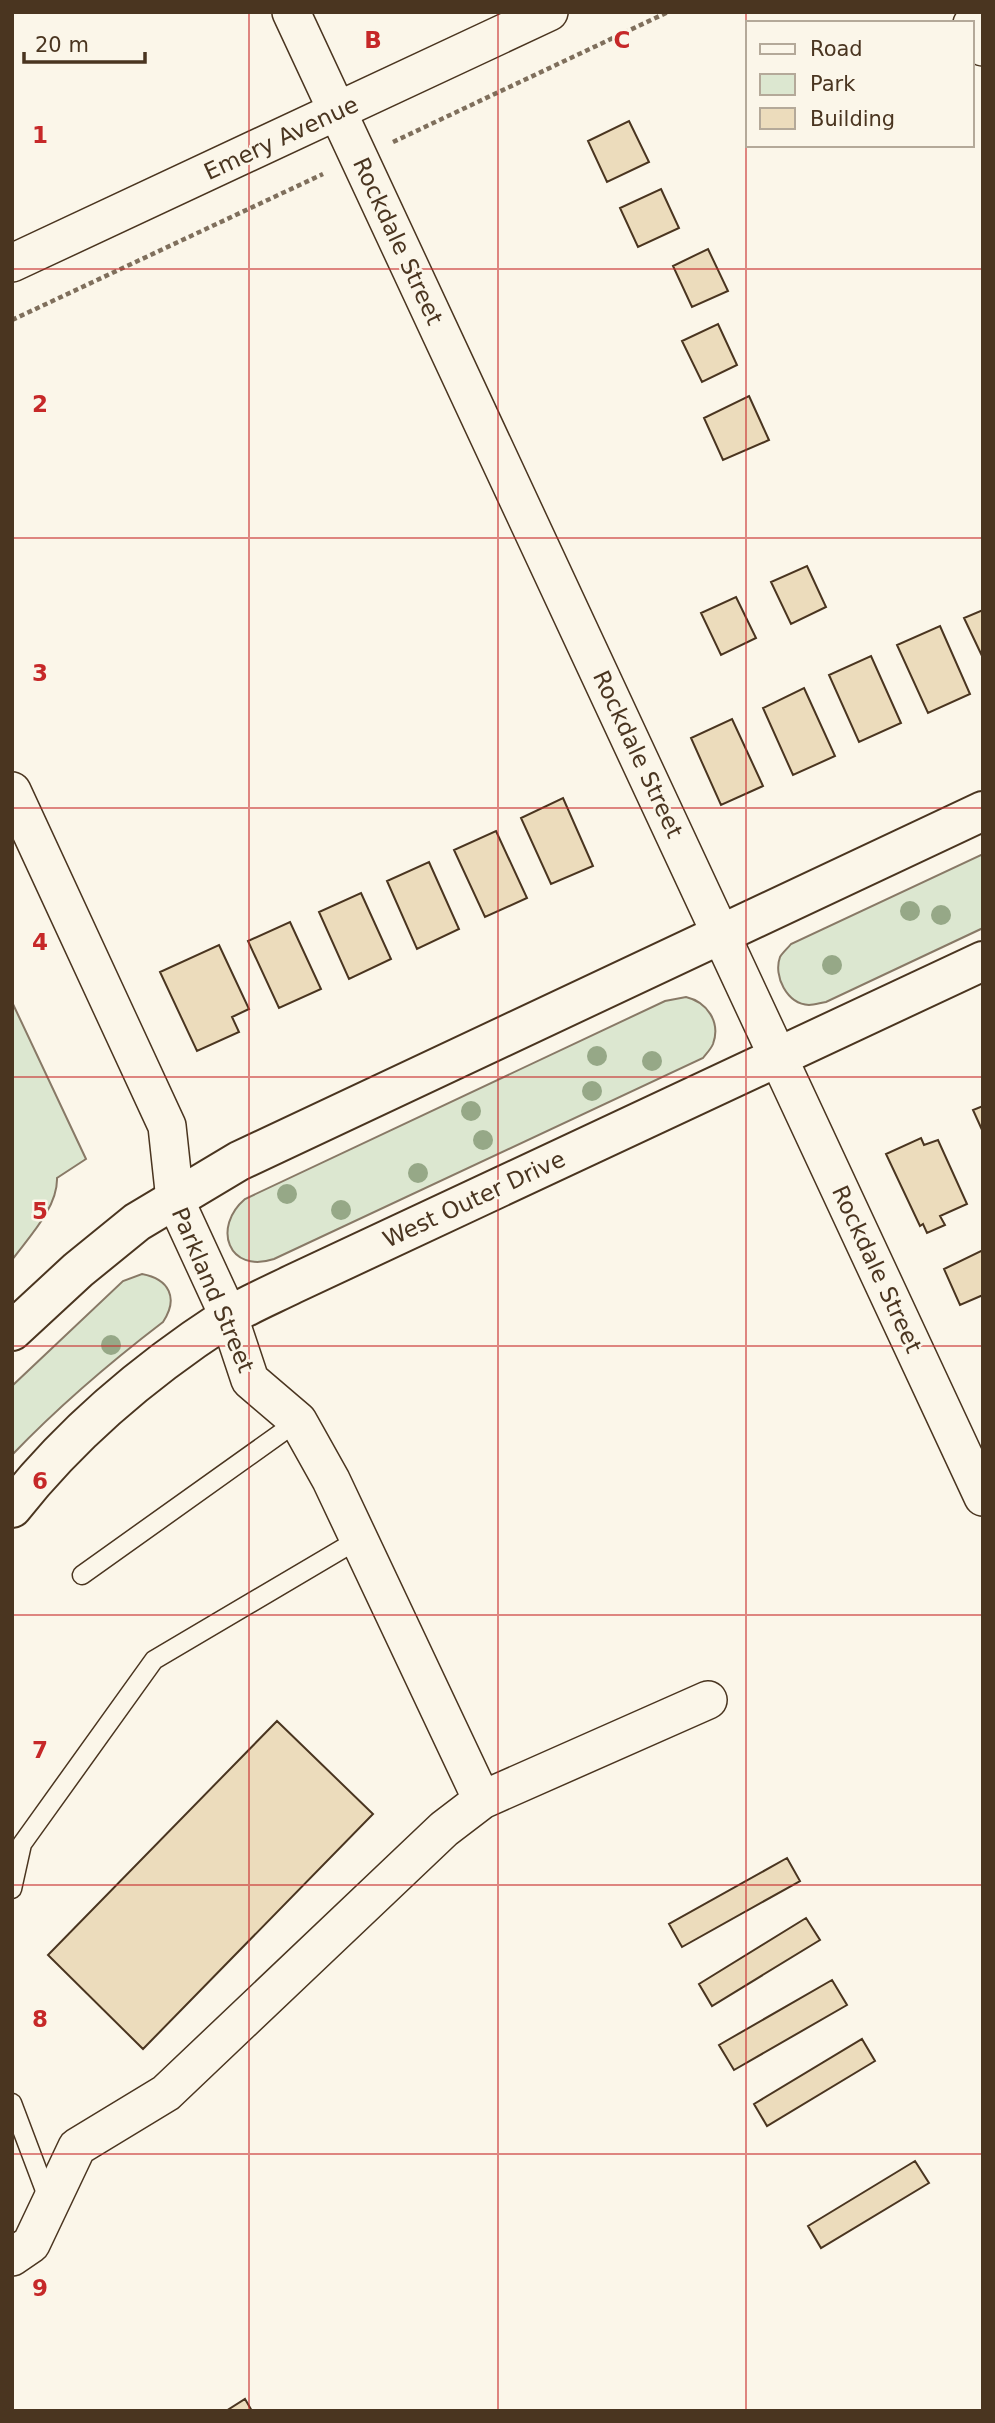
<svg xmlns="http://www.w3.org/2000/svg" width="995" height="2423" viewBox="0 0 995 2423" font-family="'DejaVu Sans',sans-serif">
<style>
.green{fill:#dce7d0;stroke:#887966;stroke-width:2}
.building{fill:#ecdcbc;stroke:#4a3520;stroke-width:2}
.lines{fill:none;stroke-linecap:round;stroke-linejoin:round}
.lane-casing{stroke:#4a3520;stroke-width:21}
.street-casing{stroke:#4a3520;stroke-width:40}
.secondary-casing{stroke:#4a3520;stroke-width:42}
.path{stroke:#7f6f5c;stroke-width:4.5;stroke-dasharray:5 3.5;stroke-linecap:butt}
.lane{stroke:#fbf6e9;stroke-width:18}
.street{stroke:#fbf6e9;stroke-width:37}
.secondary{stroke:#fbf6e9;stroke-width:38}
.tree{fill:#96a887}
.grid{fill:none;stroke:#c62828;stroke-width:2;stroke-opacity:0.55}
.labels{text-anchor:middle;stroke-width:5;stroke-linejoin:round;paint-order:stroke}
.street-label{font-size:23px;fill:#4a3520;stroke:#fbf6e9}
.grid-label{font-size:23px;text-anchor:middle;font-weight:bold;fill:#c62828;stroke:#fbf6e9;stroke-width:5;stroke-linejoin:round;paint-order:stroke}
</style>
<rect width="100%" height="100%" fill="#fbf6e9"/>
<path class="green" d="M 983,854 L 983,928 L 826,1002 C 820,1003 814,1005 809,1005 C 787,1004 773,976 780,957 C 783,952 788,948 791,944 Z
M 686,997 C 707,1002 721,1022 713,1044 C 711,1049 706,1054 703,1058 L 274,1259 C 228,1274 212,1227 245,1199 L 665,1001 Z
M 12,1002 L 86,1159 L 57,1178 C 58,1207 29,1237 12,1260 Z
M 142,1274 C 169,1279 179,1298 163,1322 C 108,1364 60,1405 12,1455 L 12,1386 L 123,1281 Z"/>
<path class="building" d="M 629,121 L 649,162 L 607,182 L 588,141 Z
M 661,189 L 679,228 L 638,247 L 620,208 Z
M 708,249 L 728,291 L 692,307 L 673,266 Z
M 718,324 L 737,365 L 702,382 L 682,341 Z
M 749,396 L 769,440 L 723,460 L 704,418 Z
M 807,566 L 826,607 L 791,624 L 771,582 Z
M 736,597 L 756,638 L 721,655 L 701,613 Z
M 983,610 L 983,658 L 964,618 Z
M 940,626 L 970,694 L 928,713 L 897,645 Z
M 871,656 L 901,723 L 859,742 L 829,675 Z
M 804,688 L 835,756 L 793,775 L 763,708 Z
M 732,719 L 763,786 L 721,805 L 691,738 Z
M 563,798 L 593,866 L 551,884 L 521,818 Z
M 496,831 L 527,898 L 485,917 L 454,850 Z
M 429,862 L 459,929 L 417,949 L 387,881 Z
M 361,893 L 391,959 L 349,979 L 319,912 Z
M 290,922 L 321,989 L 279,1008 L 248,941 Z
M 219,945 L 249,1009 L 232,1017 L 239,1032 L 197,1051 L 160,972 Z
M 983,1106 L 983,1132 L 973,1110 Z
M 921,1138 L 924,1145 L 938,1140 L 967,1204 L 940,1216 L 945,1225 L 927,1233 L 923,1224 L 920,1226 L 886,1154 Z
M 983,1250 L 983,1295 L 960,1305 L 944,1269 Z
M 277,1721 L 373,1814 L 143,2049 L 48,1955 Z
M 787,1858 L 800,1881 L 682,1947 L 669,1924 Z
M 806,1918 L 820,1940 L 712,2006 L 699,1984 Z
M 832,1980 L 847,2005 L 734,2070 L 719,2045 Z
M 862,2039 L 875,2061 L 767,2126 L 754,2104 Z
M 915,2161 L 929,2183 L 821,2248 L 808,2226 Z
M 245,2399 L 252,2411 L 226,2411 Z"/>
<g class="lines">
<g class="lane-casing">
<path id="lane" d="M 82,1575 L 298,1421
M 12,1889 L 22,1844 L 154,1660 L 359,1539
M 12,2103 L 49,2201"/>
</g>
<g class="street-casing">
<path id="street" d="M 291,12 L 983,1497
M 972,24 L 983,47
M 12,263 L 549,12
M 12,791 L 167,1126 L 175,1200 L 229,1317 L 250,1380 L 298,1421 L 331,1480 L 482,1800
M 12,2257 L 31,2244 L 77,2147 L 166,2093 L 444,1829 L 482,1800 L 708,1700"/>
</g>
<g class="secondary-casing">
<path id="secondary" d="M 12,1331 L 78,1270 L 137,1222 L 239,1161 L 983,811
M 12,1508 C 71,1433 146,1370 226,1318 C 247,1305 271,1295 293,1284 L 983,961"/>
</g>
<path class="path" d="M 393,142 L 668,12
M 12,320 L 323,174"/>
<use href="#lane" class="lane"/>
<use href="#street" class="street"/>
<use href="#secondary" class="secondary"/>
</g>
<g class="tree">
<circle cx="910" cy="911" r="10"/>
<circle cx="941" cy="915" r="10"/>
<circle cx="832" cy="965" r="10"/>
<circle cx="597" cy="1056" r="10"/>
<circle cx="652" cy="1061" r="10"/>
<circle cx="592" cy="1091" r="10"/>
<circle cx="471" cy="1111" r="10"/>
<circle cx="483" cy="1140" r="10"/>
<circle cx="418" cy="1173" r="10"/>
<circle cx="287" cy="1194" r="10"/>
<circle cx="341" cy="1210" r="10"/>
<circle cx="111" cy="1345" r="10"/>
</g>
<path class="grid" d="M 249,12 L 249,2411M 498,12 L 498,2411M 746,12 L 746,2411M 12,269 L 983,269M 12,538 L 983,538M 12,808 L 983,808M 12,1077 L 983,1077M 12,1346 L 983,1346M 12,1615 L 983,1615M 12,1885 L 983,1885M 12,2154 L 983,2154"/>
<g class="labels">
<g class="street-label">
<text transform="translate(281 138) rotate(-25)" y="8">Emery Avenue</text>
<text transform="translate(398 241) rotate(65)" y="8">Rockdale Street</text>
<text transform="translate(638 754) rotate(65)" y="8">Rockdale Street</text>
<text transform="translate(474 1199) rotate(-25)" y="8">West Outer Drive</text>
<text transform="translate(877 1269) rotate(65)" y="8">Rockdale Street</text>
<text transform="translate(213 1290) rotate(67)" y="8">Parkland Street</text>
</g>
</g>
<g class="grid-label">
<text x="373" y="48">B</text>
<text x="622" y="48">C</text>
<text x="40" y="143">1</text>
<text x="40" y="412">2</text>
<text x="40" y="681">3</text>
<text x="40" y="950">4</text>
<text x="40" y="1219">5</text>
<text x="40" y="1489">6</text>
<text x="40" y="1758">7</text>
<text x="40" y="2027">8</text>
<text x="40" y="2296">9</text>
</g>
<rect width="995" height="2423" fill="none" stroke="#4a3520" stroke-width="28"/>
<rect x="746" y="21" width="228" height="126" fill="#fbf6e9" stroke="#b4a999" stroke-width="2"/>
<rect x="760" y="44" width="35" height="10" fill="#fbf6e9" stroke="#b4a999" stroke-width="2"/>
<text x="810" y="56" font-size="21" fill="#4a3520">Road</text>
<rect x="760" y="74" width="35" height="21" fill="#dce7d0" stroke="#b4a999" stroke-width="2"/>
<text x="810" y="91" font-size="21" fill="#4a3520">Park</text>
<rect x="760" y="108" width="35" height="21" fill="#ecdcbc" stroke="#b4a999" stroke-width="2"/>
<text x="810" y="126" font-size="21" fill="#4a3520">Building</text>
<path d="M24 52v10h121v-10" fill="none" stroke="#4a3520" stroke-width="3.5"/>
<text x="35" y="52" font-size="21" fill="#4a3520" stroke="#fbf6e9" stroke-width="5" paint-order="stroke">20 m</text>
</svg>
